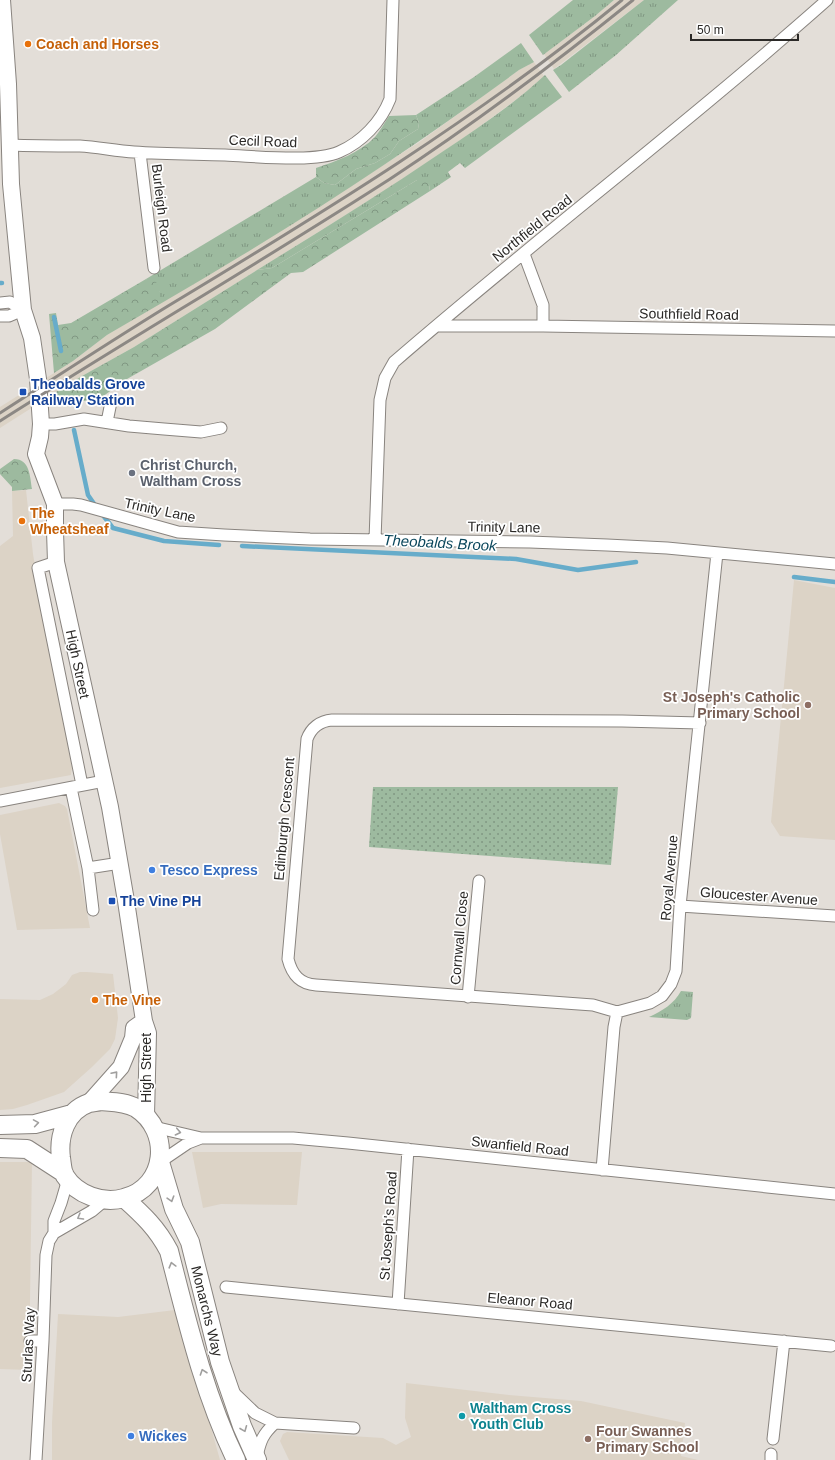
<svg xmlns="http://www.w3.org/2000/svg" width="835" height="1460" viewBox="0 0 835 1460" font-family="Helvetica,sans-serif">
<style>
.built{fill:#dcd3c6}
.grass{fill:url(#grass-tufts)}
.forest{fill:url(#forest-crowns)}
.park{fill:url(#park-dots)}
.lines{fill:none;stroke-linecap:round;stroke-linejoin:round}
.stream{stroke:#67acca;stroke-width:4.5}
.minor-casing{stroke:#89847f;stroke-width:13}
.secondary-casing{stroke:#89847f;stroke-width:18}
.primary-casing{stroke:#89847f;stroke-width:20}
.minor{stroke:#fff;stroke-width:11}
.secondary{stroke:#fff;stroke-width:16}
.primary{stroke:#fff;stroke-width:18}
.rail{stroke:#8c8884;stroke-width:3}
.oneway{stroke:#a09f9e}
.food-dot{fill:#e8710a;stroke:#fff;stroke-width:1.5}
.transit-dot{fill:#1a4fb4;stroke:#fff;stroke-width:1.5}
.worship-dot{fill:#6b7280;stroke:#fff;stroke-width:1.5}
.education-dot{fill:#8d6e63;stroke:#fff;stroke-width:1.5}
.shop-dot{fill:#3f7fe0;stroke:#fff;stroke-width:1.5}
.culture-dot{fill:#0f9aa8;stroke:#fff;stroke-width:1.5}
.labels{text-anchor:middle;stroke-width:3.5;stroke-linejoin:round;paint-order:stroke}
.food-label{font-size:14px;font-weight:bold;fill:#c56008;stroke:#fff;text-anchor:start}
.street-label{font-size:14px;fill:#2b2927;stroke:#fff}
.transit-label{font-size:14px;font-weight:bold;fill:#164399;stroke:#fff;text-anchor:start}
.worship-label{font-size:14px;font-weight:bold;fill:#5b616d;stroke:#fff;text-anchor:start}
.education-label{font-size:14px;font-weight:bold;fill:#785e54;stroke:#fff;text-anchor:end}
.shop-label{font-size:14px;font-weight:bold;fill:#366cbe;stroke:#fff;text-anchor:start}
.culture-label{font-size:14px;font-weight:bold;fill:#0d838f;stroke:#fff;text-anchor:start}
.water-label{font-size:15px;font-style:italic;fill:#0b475c;stroke:#fff}
</style>
<defs>
<pattern id="grass-tufts" width="24" height="20" patternUnits="userSpaceOnUse"><rect width="24" height="20" fill="#9dba9f"/><path d="M3 7l-1-3M5 7V3M7 7l1-3M15 17l-1-3M17 17v-4M19 17l1-3" fill="none" stroke="#809782"/></pattern>
<pattern id="forest-crowns" width="20" height="18" patternUnits="userSpaceOnUse"><rect width="20" height="18" fill="#9dba9f"/><path d="M2 6a3 3 0 1 1 6 0M12 15a3 3 0 1 1 6 0" fill="none" stroke="#809782"/></pattern>
<pattern id="park-dots" width="8" height="8" patternUnits="userSpaceOnUse"><rect width="8" height="8" fill="#9dba9f"/><path d="M2 2h.1M6 6h.1" fill="none" stroke="#809782" stroke-width="1.8" stroke-linecap="round"/></pattern>
</defs>
<rect width="100%" height="100%" fill="#e3ded8"/>
<path class="built" d="M 614,0 L 644,0 L 554,69 L 544,54 L 595,16 Z
M 534,62 L 544,76 L 530,89 L 475,130 L 392,186 L 134,347 L 82,376 L 0,428 L 0,407 L 73,361 L 107,335 L 281,230 L 418,143 L 519,70 Z
M 26,490 L 33,554 L 45,626 L 72,767 L 71,775 L 0,788 L 0,546 L 13,536 L 12,491 Z
M 794,580 L 835,588 L 835,840 L 780,836 L 771,822 Z
M 59,803 L 65,806 L 67,809 L 90,928 L 17,930 L 0,834 L 0,815 Z
M 80,972 L 87,972 L 113,974 L 118,1018 L 115,1039 L 110,1049 L 92,1067 L 64,1092 L 27,1105 L 13,1109 L 0,1110 L 0,999 L 40,1000 L 53,994 L 66,984 L 72,975 Z
M 192,1152 L 302,1152 L 297,1205 L 221,1204 L 203,1208 Z
M 0,1162 L 32,1162 L 29,1370 L 0,1369 Z
M 175,1310 L 183,1328 L 220,1460 L 52,1460 L 52,1423 L 58,1314 L 118,1317 Z
M 406,1383 L 509,1395 L 581,1401 L 685,1423 L 681,1456 L 698,1460 L 289,1460 L 280,1441 L 283,1434 L 287,1432 L 383,1438 L 396,1445 L 411,1437 L 405,1418 Z"/>
<path class="grass" d="M 573,0 L 614,0 L 595,16 L 543,55 L 529,35 Z
M 644,0 L 678,0 L 616,55 L 569,92 L 553,70 L 561,65 Z
M 521,43 L 534,62 L 519,70 C 404,155 284,232 160,304 L 160,292 L 146,279 L 316,177 L 324,183 L 335,185 L 356,169 L 375,163 L 390,154 L 399,141 L 418,129 L 419,123 L 416,115 L 474,77 Z
M 545,75 L 562,97 L 465,168 L 460,163 L 448,172 L 451,177 L 430,191 L 429,185 L 417,180 L 272,268 L 257,270 C 320,231 382,193 442,152 C 478,128 514,104 545,75 Z
M 681,991 L 693,992 L 691,1018 L 687,1020 L 649,1017 C 662,1011 674,1004 681,991 Z"/>
<path class="forest" d="M 416,115 L 419,123 L 418,129 L 399,141 L 390,154 L 375,163 L 356,169 L 335,185 L 324,183 L 316,177 L 316,168 C 337,161 359,153 375,137 C 380,131 385,122 389,116 Z
M 425,177 L 429,185 L 430,191 L 303,272 L 291,273 L 215,329 L 127,379 L 102,397 L 61,406 L 57,403 L 56,392 L 82,376 L 134,347 L 257,270 L 272,268 L 417,180 Z
M 146,279 L 156,282 L 160,292 L 160,304 L 107,335 L 73,361 L 54,373 L 49,314 L 56,313 L 58,325 L 71,323 Z
M 14,459 C 30,459 30,477 32,489 L 12,491 L 12,487 L 0,474 L 0,469 Z"/>
<path class="park" d="M 373,787 L 618,787 L 611,865 L 369,847 Z"/>
<g class="lines">
<path class="stream" d="M 0,283 L 2,283
M 54,317 L 61,351
M 74,430 L 88,495 L 97,508
M 102,514 L 113,528 L 164,541 L 219,545
M 242,546 L 516,559 L 578,570 L 636,562
M 794,577 L 835,582"/>
<g class="minor-casing">
<path id="minor" d="M 10,145 C 34,146 57,146 80,146 C 98,147 116,151 134,152 C 164,154 195,154 225,155 C 254,156 314,163 339,152 C 362,142 381,122 390,99 L 393,0
M 140,153 L 154,268
M 524,254 L 543,305 L 543,326
M 0,303 L 10,302 L 23,310
M 0,316 L 9,316 L 23,310
M 437,326 L 543,326 L 835,331
M 107,422 L 111,402
M 41,424 L 55,424 L 84,419 L 129,426 L 164,429 L 201,432 L 221,428
M 55,504 L 73,504 L 81,505 L 178,532 L 224,535 L 310,539 L 530,542 L 607,545 L 667,548 L 835,564
M 375,540 L 380,400 L 385,378 L 394,362 C 536,239 686,125 827,0
M 56,562 L 38,568 L 82,785
M 71,788 L 88,868 L 93,910
M 0,801 L 104,781
M 88,868 L 120,863
M 680,906 L 835,916
M 468,997 L 479,881
M 617,1012 L 593,1005 L 316,985 C 300,984 292,975 288,959 L 307,739 C 311,728 320,721 332,720 L 622,721 L 700,723
M 154,1127 L 201,1138 L 293,1138 L 348,1143 L 835,1194
M 160,1162 L 188,1143 L 201,1138
M 602,1170 L 614,1027 L 617,1012 L 650,1003 L 662,996 L 671,984 L 676,971 L 680,906 L 717,553
M 54,1233 L 92,1211 L 105,1200
M 226,1287 L 831,1346
M 398,1304 L 408,1149
M 30,1341 L 43,1341
M 232,1391 L 255,1413 L 275,1423 L 354,1428
M 773,1439 L 784,1341
M 257,1457 C 260,1441 263,1434 275,1423
M 36,1460 L 43,1341 L 46,1255 L 49,1241 L 54,1233 L 54,1221 L 61,1203 L 68,1179
M 771,1460 L 771,1454"/>
</g>
<g class="secondary-casing">
<path id="secondary" d="M 2,0 L 8,84 L 11,184 L 23,310 L 32,338 L 38,379 L 41,424 L 40,437 L 36,454 L 55,504 L 55,531 L 56,562 L 110,807 L 126,901 L 144,1021 L 148,1033 L 146,1115
M 89,1103 L 121,1067 L 133,1038 L 134,1028 L 144,1021"/>
</g>
<g class="primary-casing">
<path id="primary" d="M 101,1101 C 112,1102 126,1102 136,1108 C 172,1131 167,1187 124,1198 C 103,1204 77,1195 65,1176 C 62,1171 62,1164 61,1158 C 58,1136 66,1111 89,1103 C 93,1102 97,1102 101,1101 Z
M 0,1125 L 35,1124 L 72,1114
M 0,1148 L 27,1149 L 64,1173
M 160,1162 L 174,1209 L 190,1242 L 220,1362 L 242,1426 L 257,1460
M 124,1198 C 143,1215 157,1228 169,1251 C 187,1321 204,1394 236,1460"/>
</g>
<use href="#minor" class="minor"/>
<use href="#secondary" class="secondary"/>
<use href="#primary" class="primary"/>
<path class="rail" d="M 0,413 C 56,377 111,341 168,306 C 324,212 481,116 622,0
M 0,421 C 129,339 261,262 390,179 C 474,124 555,63 633,0"/>
</g>
<defs><path id="oneway-chevron" d="M-2-3.5L2.5 0L-2 3.5" fill="none" stroke-width="1.6" stroke-linecap="round" stroke-linejoin="round"/></defs>
<g class="oneway">
<use href="#oneway-chevron" transform="translate(115 1074) rotate(-49)"/>
<use href="#oneway-chevron" transform="translate(36 1123) rotate(-9)"/>
<use href="#oneway-chevron" transform="translate(178 1132) rotate(12)"/>
<use href="#oneway-chevron" transform="translate(171 1199) rotate(73)"/>
<use href="#oneway-chevron" transform="translate(80 1217) rotate(150)"/>
<use href="#oneway-chevron" transform="translate(172 1265) rotate(-105)"/>
<use href="#oneway-chevron" transform="translate(203 1372) rotate(-109)"/>
<use href="#oneway-chevron" transform="translate(244 1429) rotate(68)"/>
</g>
<g class="food-dot">
<circle cx="28" cy="44" r="4"/>
<circle cx="22" cy="521" r="4"/>
<circle cx="95" cy="1000" r="4"/>
</g>
<g class="transit-dot">
<rect x="19" y="388" width="8" height="8" rx="2"/>
<rect x="108" y="897" width="8" height="8" rx="2"/>
</g>
<circle class="worship-dot" cx="132" cy="473" r="4"/>
<g class="education-dot">
<circle cx="808" cy="705" r="4"/>
<circle cx="588" cy="1439" r="4"/>
</g>
<g class="shop-dot">
<circle cx="152" cy="870" r="4"/>
<circle cx="131" cy="1436" r="4"/>
</g>
<circle class="culture-dot" cx="462" cy="1416" r="4"/>
<g class="labels">
<g class="food-label">
<text x="36" y="49">Coach and Horses</text>
<text x="30" y="518">The<tspan x="30" dy="16">Wheatsheaf</tspan></text>
<text x="103" y="1005">The Vine</text>
</g>
<g class="street-label">
<text transform="translate(263 141) rotate(2)" y="5">Cecil Road</text>
<text transform="translate(162 208) rotate(83)" y="5">Burleigh Road</text>
<text transform="translate(532 228) rotate(-39)" y="5">Northfield Road</text>
<text transform="translate(689 314) rotate(1)" y="5">Southfield Road</text>
<text transform="translate(160 510) rotate(12)" y="5">Trinity Lane</text>
<text transform="translate(504 527) rotate(1)" y="5">Trinity Lane</text>
<text transform="translate(78 664) rotate(78)" y="5">High Street</text>
<text transform="translate(284 819) rotate(-85)" y="5">Edinburgh Crescent</text>
<text transform="translate(669 878) rotate(-85)" y="5">Royal Avenue</text>
<text transform="translate(759 896) rotate(4)" y="5">Gloucester Avenue</text>
<text transform="translate(459 938) rotate(-85)" y="5">Cornwall Close</text>
<text transform="translate(146 1068) rotate(-90)" y="5">High Street</text>
<text transform="translate(520 1146) rotate(6)" y="5">Swanfield Road</text>
<text transform="translate(388 1226) rotate(-86)" y="5">St Joseph's Road</text>
<text transform="translate(530 1301) rotate(5)" y="5">Eleanor Road</text>
<text transform="translate(207 1311) rotate(76)" y="5">Monarchs Way</text>
<text transform="translate(28 1345) rotate(-87)" y="5">Sturlas Way</text>
</g>
<g class="transit-label">
<text x="31" y="389">Theobalds Grove<tspan x="31" dy="16">Railway Station</tspan></text>
<text x="120" y="906">The Vine PH</text>
</g>
<g class="worship-label">
<text x="140" y="470">Christ Church,<tspan x="140" dy="16">Waltham Cross</tspan></text>
</g>
<g class="education-label">
<text x="800" y="702">St Joseph's Catholic<tspan x="800" dy="16">Primary School</tspan></text>
<text x="596" y="1436" text-anchor="start">Four Swannes<tspan x="596" dy="16">Primary School</tspan></text>
</g>
<g class="shop-label">
<text x="160" y="875">Tesco Express</text>
<text x="139" y="1441">Wickes</text>
</g>
<g class="culture-label">
<text x="470" y="1413">Waltham Cross<tspan x="470" dy="16">Youth Club</tspan></text>
</g>
<g class="water-label">
<text transform="translate(440 543) rotate(3)" y="5">Theobalds Brook</text>
</g>
</g>
<path d="M691 34v6h107v-6" fill="none" stroke="#2b2927" stroke-width="2"/>
<text x="697" y="34" font-size="12" fill="#2b2927" stroke="#ffffff" stroke-width="3" paint-order="stroke">50 m</text>
</svg>
